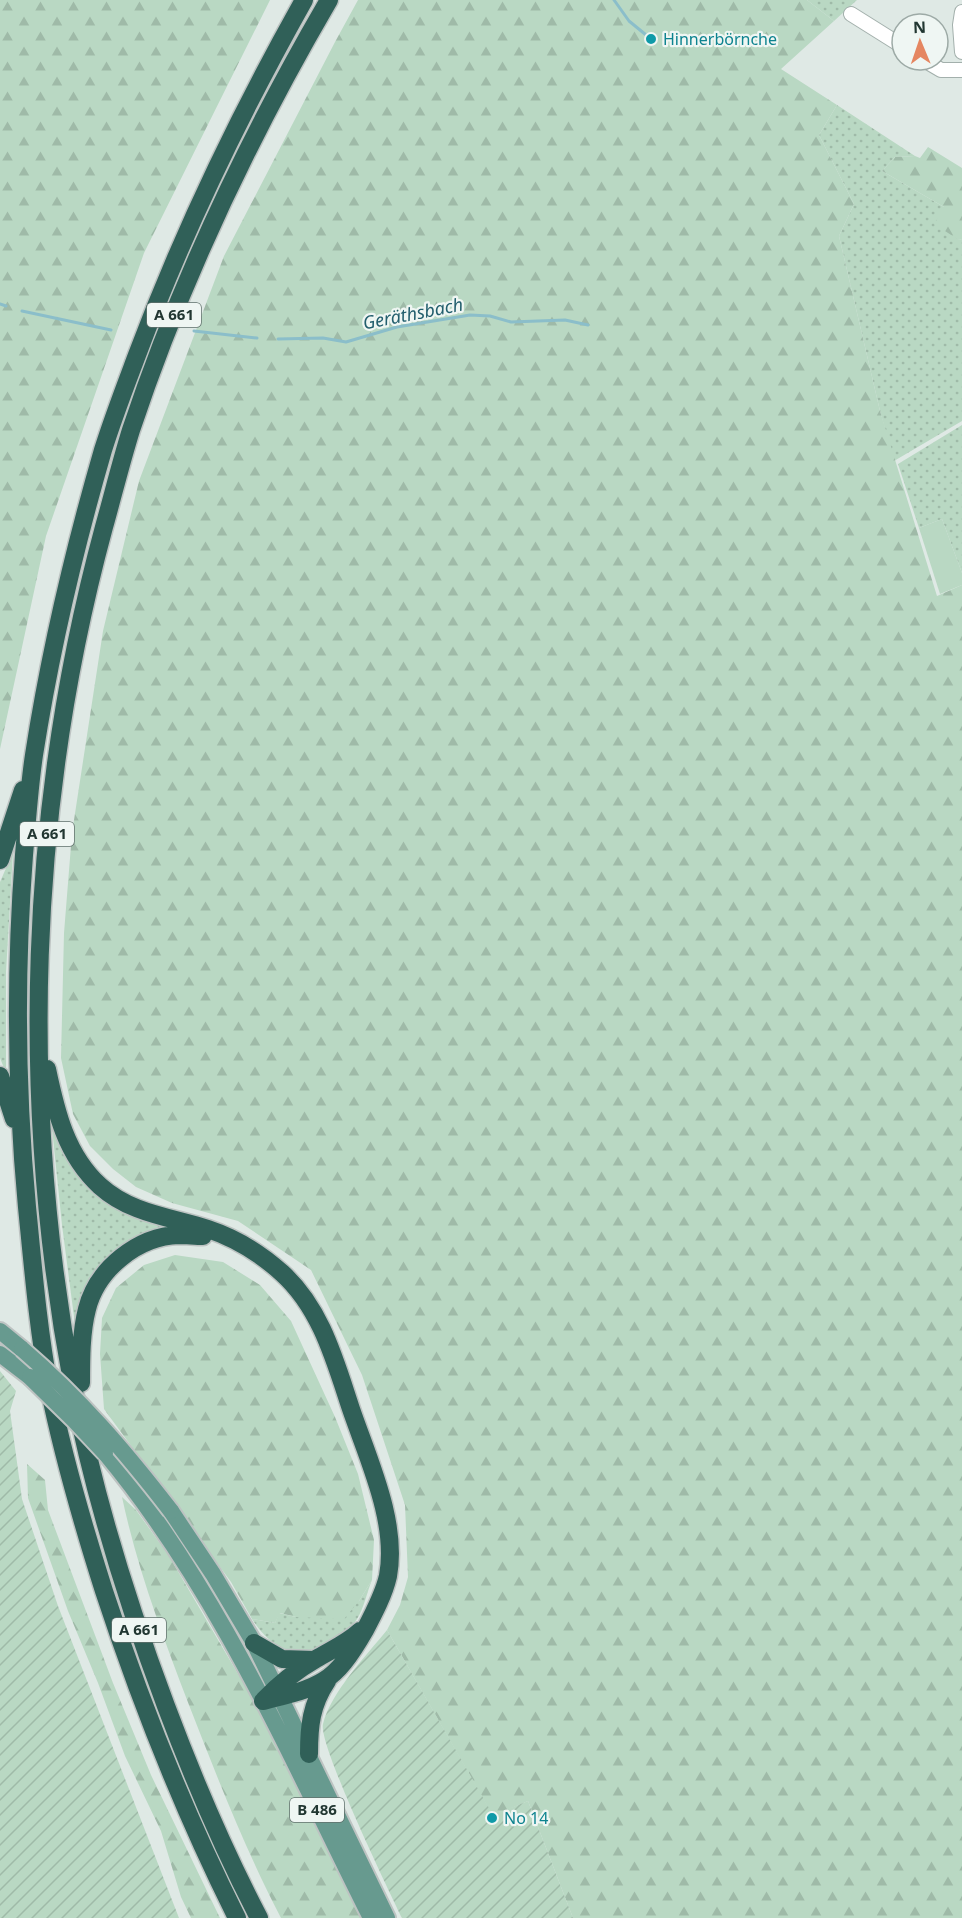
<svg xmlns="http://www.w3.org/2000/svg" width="962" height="1918" viewBox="0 0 962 1918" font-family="'Noto Sans',sans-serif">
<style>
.grass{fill:url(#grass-dots)}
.forest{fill:url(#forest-firs)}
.garden{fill:url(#garden-furrows)}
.pitch{fill:#b9d8c3}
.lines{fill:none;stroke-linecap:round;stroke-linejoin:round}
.stream{stroke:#8bbeca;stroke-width:3}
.minor-casing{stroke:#a3b0ac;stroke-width:16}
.major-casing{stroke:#bdc3c2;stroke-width:20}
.highway-casing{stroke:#bdc3c2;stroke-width:21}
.minor{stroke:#fff;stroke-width:14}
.major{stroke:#679a8f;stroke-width:16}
.highway{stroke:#306058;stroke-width:18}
.major-bridge-casing{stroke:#bdc3c2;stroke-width:20;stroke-linecap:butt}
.major-bridge{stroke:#679a8f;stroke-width:16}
.culture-dot{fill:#0f9aa8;stroke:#eff6f3;stroke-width:2}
.labels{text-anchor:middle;stroke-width:4.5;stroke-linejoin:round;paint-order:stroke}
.shield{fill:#eff6f3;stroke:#60706c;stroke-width:1.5}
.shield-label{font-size:15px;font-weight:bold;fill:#223732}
.culture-label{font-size:16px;fill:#0d838f;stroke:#eff6f3;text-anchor:start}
.water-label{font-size:18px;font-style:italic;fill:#225e6d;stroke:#eff6f3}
</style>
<defs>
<pattern id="grass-dots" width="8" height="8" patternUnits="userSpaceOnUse" patternTransform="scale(1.5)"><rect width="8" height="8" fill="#b9d8c3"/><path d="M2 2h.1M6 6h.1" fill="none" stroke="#9fbaa8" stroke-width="1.8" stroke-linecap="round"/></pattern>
<pattern id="forest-firs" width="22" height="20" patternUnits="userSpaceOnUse" patternTransform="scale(1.5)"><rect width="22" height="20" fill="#b9d8c3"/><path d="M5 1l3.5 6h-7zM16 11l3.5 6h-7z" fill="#9fbaa8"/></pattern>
<pattern id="garden-furrows" width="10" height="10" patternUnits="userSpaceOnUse" patternTransform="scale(1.5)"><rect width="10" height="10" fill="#b9d8c3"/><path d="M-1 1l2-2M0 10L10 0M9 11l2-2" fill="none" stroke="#9fbaa8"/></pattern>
</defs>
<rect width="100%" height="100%" fill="#dfe9e5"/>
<path class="grass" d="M 807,0 L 857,0 L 834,21 Z
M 837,105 L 915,156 L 895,157 L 882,171 L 944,207 L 959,240 L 962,239 L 962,421 L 894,461 L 880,411 L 839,236 L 854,204 L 819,135 Z
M 962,425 L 962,573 L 942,519 L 919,528 L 898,464 Z
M 13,852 L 6,972 L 6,1073 L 0,1058 L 0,882 Z
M 56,1127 L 80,1173 L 190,1229 L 125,1249 L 76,1332 L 62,1225 L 52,1128 Z
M 372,1580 C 367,1592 364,1608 357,1619 C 352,1627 341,1635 333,1640 C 298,1662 273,1651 252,1619 L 275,1623 L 279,1613 L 296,1617 L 359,1601 Z"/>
<path class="forest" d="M 0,0 L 270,0 L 144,253 L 46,536 L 0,749 Z
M 358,0 L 807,0 L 834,21 L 781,69 L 837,105 L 819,135 L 854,204 L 839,236 L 880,411 L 937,596 L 962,585 L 962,1918 L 573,1918 L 528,1801 L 493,1816 L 387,1630 L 400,1605 L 408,1577 L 405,1505 L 362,1375 L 311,1270 L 238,1221 L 172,1203 L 136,1187 L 113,1169 L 90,1146 L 73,1114 L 61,1058 L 64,933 L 72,833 L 103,631 L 139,481 L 224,256 L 335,42 Z
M 928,147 L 962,168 L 962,239 L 959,240 L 934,224 L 944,207 L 882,171 L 895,157 L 915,156 L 920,158 Z
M 175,1255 L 223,1262 L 260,1285 L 291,1321 L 335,1417 L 358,1474 L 374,1540 L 372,1580 L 359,1601 L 344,1619 L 296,1617 L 280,1613 L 275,1623 L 252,1619 L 231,1582 L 104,1409 L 100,1354 L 102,1318 L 116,1288 L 144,1265 Z
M 27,1464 L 45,1480 L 48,1510 L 113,1683 L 151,1775 L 220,1918 L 191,1918 L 181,1897 L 161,1831 L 125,1756 L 98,1683 L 68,1611 L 28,1498 Z
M 122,1497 L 136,1510 L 169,1556 L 255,1703 L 361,1918 L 281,1918 C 245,1849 217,1777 189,1705 C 163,1637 137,1568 122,1497 Z"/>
<path class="garden" d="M 0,1371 L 16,1391 L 10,1411 L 22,1499 L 58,1606 L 179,1918 L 0,1918 Z
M 387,1630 L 493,1815 L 528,1801 L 573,1918 L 402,1918 C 389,1891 318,1744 323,1724 C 331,1692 366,1656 387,1630 Z"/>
<path class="pitch" d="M 942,519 L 962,573 L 962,585 L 940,594 L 919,528 Z"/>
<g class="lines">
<path class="stream" d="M 614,0 L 629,21 L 651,39
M 0,304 L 6,306
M 22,311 L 111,330
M 194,331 L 257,338
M 278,339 L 323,338 L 346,342 L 397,327 L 470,315 L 490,316 L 511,322 L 565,320 L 588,325"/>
<g class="minor-casing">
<path id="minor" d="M 962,12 L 960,25 L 962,52
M 851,14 L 902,46
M 924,60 L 941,70 L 962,70"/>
</g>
<g class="major-casing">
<path id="major" d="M 0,1331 L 22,1349
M 0,1354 L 30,1377
M 105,1453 C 220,1591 291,1759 371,1918
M 171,1511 L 213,1574 L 254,1643 L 387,1918"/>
</g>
<g class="highway-casing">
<path id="highway" d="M 0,860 L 23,790
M 47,1069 C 56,1112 66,1155 100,1186 C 131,1214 171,1217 208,1229 C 235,1238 261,1254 282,1273 C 321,1308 335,1361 351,1409 C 368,1459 398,1522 388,1576 C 384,1594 374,1613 365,1630 C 334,1684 321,1687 263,1701
M 0,1076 L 14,1119
M 81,1383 C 81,1359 81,1332 87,1309 C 97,1269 138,1236 179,1235 C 187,1235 195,1236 203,1236
M 254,1643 L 282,1659 L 314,1660
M 264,1700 C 279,1684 297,1670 316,1659 C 331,1650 347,1643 360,1631
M 309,1754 C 309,1726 311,1705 327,1681
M 237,1918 C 184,1812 141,1704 104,1591 C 83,1525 63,1456 49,1387 C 38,1328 33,1267 27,1207 C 16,1090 15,973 24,855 C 27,822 29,788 34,755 C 50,652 74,550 103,450 C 113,418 125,387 137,355 C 183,232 240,114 304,0
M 259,1918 C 223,1849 193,1778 166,1706 C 127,1602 94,1496 73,1387 C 19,1102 28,807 104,527 C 113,495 121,462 131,430 C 181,280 249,137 329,0"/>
</g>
<use href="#minor" class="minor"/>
<use href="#major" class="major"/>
<use href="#highway" class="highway"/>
<g class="major-bridge-casing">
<path id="major-bridge" d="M 22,1349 C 80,1399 124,1450 171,1511
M 30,1377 L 74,1420 L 105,1453"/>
</g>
<use href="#major-bridge" class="major-bridge"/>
</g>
<g class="culture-dot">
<circle cx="651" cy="39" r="6"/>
<circle cx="492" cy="1818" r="6"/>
</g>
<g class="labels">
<g class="shield">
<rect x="147" y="303" width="54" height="24" rx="4.5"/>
<rect x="20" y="822" width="54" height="24" rx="4.5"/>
<rect x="112" y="1618" width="54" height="24" rx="4.5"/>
<rect x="290" y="1798" width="54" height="24" rx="4.5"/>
</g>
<g class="shield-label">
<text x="174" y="320">A 661</text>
<text x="47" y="839">A 661</text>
<text x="139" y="1635">A 661</text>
<text x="317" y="1815">B 486</text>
</g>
<g class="culture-label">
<text x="663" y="45">Hinnerbörnche</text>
<text x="504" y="1824">No 14</text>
</g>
<g class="water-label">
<text transform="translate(413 314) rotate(-11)" y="6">Geräthsbach</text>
</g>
</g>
<g transform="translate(920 42) rotate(358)"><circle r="28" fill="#eff6f3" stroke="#9daaa6" stroke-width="1.5"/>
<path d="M0-4.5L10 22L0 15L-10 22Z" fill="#e58661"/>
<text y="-9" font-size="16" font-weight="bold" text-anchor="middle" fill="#223732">N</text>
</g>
</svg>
